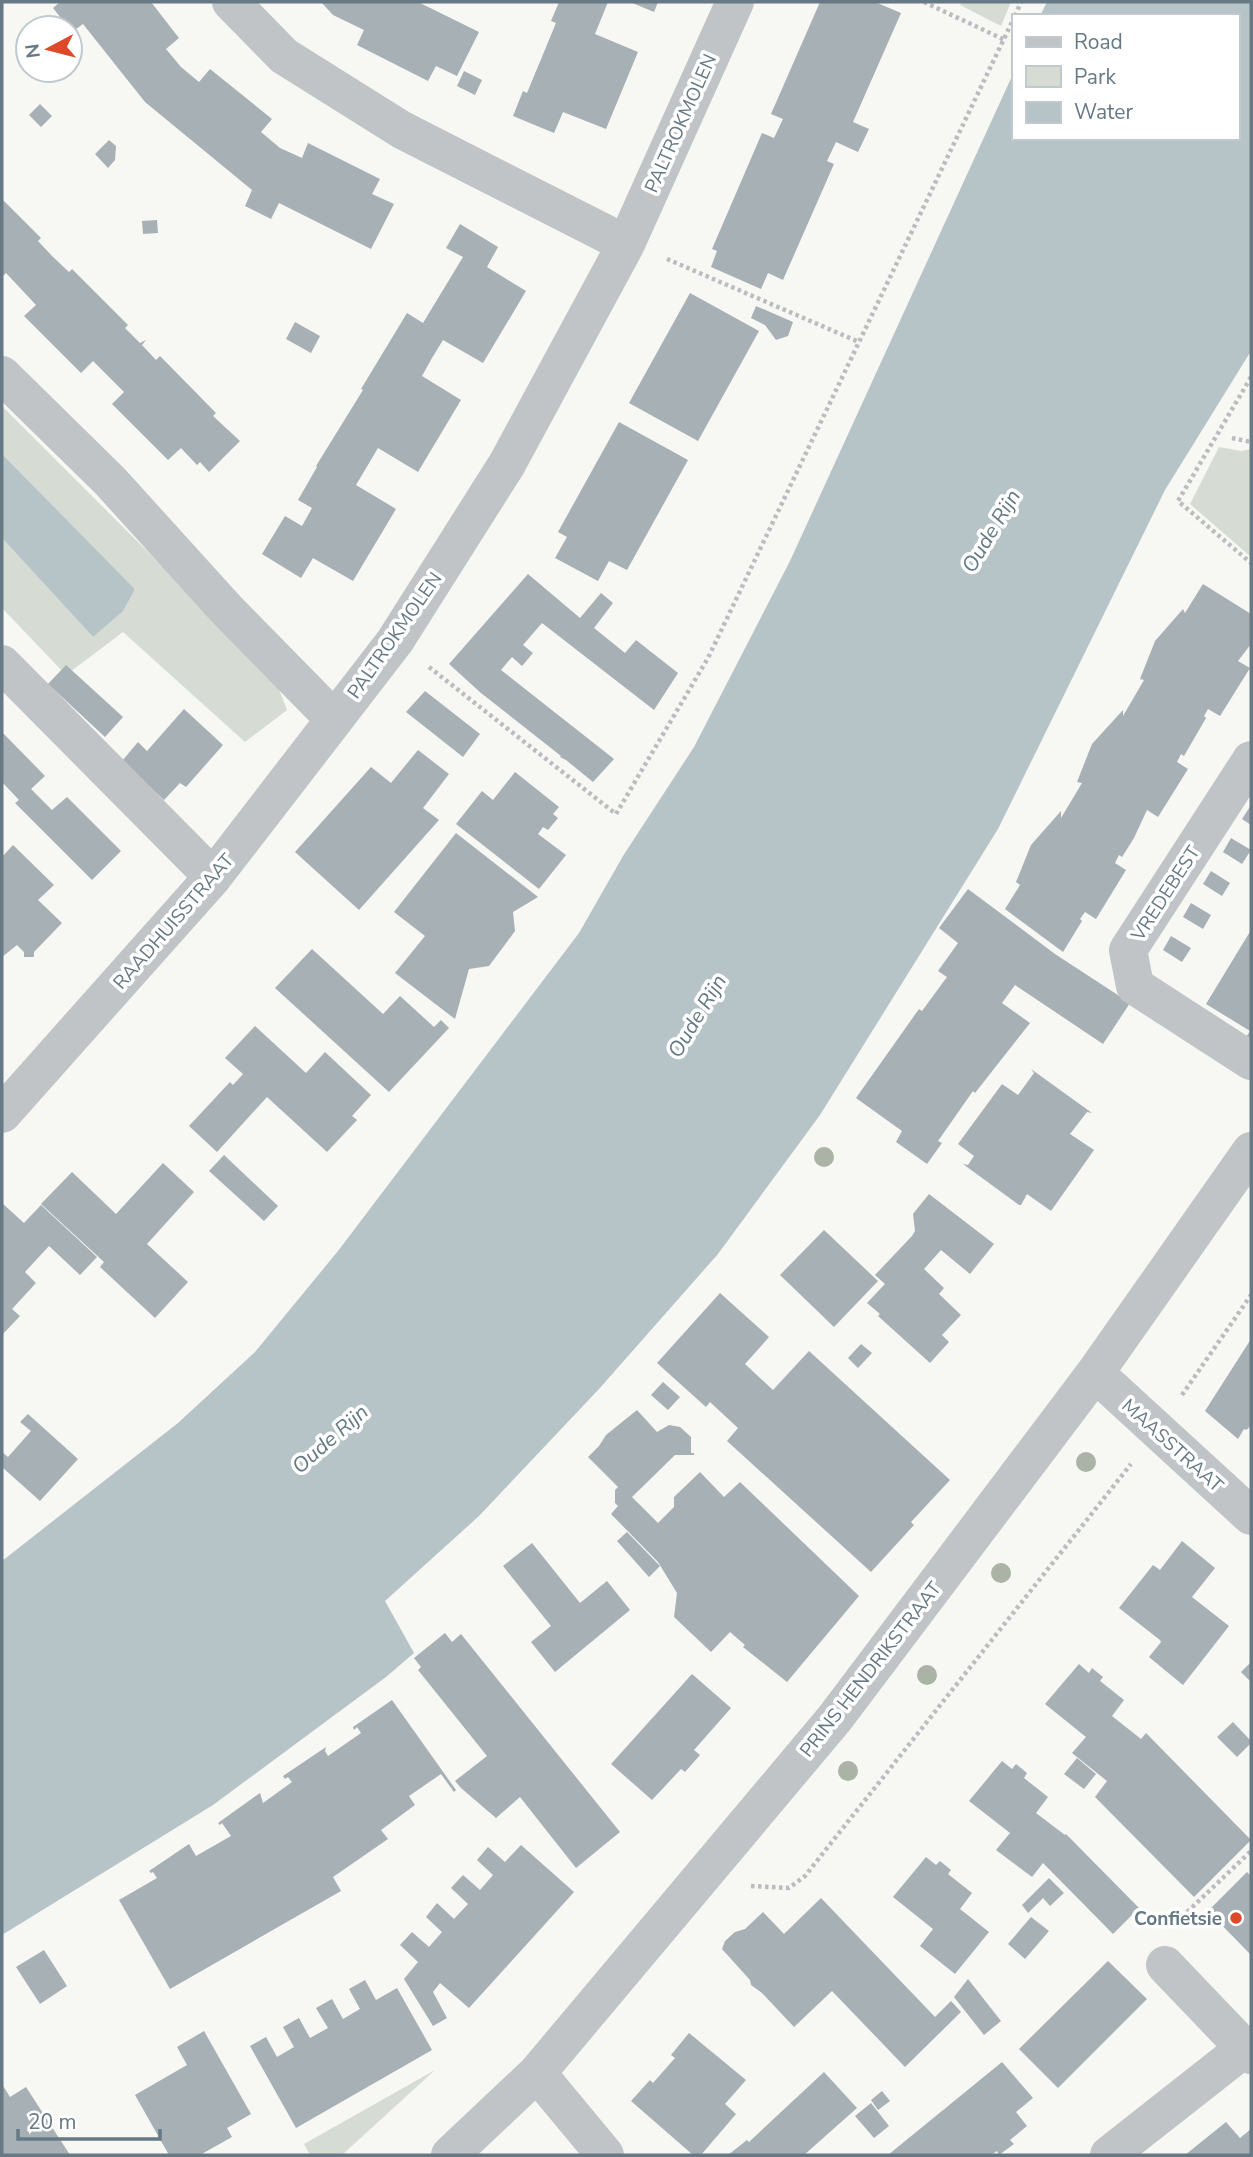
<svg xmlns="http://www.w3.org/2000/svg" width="1253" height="2157" viewBox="0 0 1253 2157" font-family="'Nunito Sans',sans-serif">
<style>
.green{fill:#d6dcd3}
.water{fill:#b7c4c7}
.building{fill:#a6b0b5}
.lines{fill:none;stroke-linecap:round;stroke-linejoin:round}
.path{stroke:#babdbf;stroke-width:4.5;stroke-dasharray:3.5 3.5;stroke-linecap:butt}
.minor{stroke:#c0c4c7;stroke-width:38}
.tree{fill:#aab3a5}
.poi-dot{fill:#e0482a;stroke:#fff;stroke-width:2.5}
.labels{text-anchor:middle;stroke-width:7;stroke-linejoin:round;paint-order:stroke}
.street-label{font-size:19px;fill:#667984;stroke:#fff}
.poi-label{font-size:19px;font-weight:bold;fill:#667984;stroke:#fff;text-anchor:end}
.water-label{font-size:21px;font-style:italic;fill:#627a80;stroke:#fff}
</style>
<rect width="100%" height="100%" fill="#f7f7f3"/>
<path class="green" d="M 962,2 L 1011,2 L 1001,26 L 960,5 Z
M 2,406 L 275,679 L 287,710 L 245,742 L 123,632 L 66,675 L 2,608 L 2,538 L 93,637 L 135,589 L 2,454 Z
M 1219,447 L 1241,451 L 1251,449 L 1251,557 L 1190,504 Z
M 435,2070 L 342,2155 L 310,2155 L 304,2144 Z"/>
<path class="water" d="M 1047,2 L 1251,2 L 1251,351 L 1165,490 L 998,829 L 820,1115 L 718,1254 L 599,1389 L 479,1516 L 385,1601 L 414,1653 L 386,1677 L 213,1805 L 2,1935 L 2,1561 L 178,1423 L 255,1352 L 338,1251 L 579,933 L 623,856 L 694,747 L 790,561 L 1013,74 L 1013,138 L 1237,138 L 1237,16 L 1040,16 Z
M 2,454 L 135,589 L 123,611 L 93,637 L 2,538 Z"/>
<path class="building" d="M 60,2 L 151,2 L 179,38 L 166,49 L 181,67 L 199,82 L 210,69 L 272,119 L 261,132 L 280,148 L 302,158 L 308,143 L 380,179 L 372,194 L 394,204 L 371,249 L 279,203 L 271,219 L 245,206 L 252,190 L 145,102 L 83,24 L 72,32 L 53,8 Z
M 321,2 L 418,2 L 479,32 L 457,76 L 436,66 L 428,81 L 357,45 L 364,30 L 333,15 Z
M 559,2 L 608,2 L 595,34 L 638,52 L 606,129 L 563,112 L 554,133 L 513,116 L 523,91 L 527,93 L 556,23 L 551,21 Z
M 630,2 L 658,2 L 654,12 Z
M 820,2 L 875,2 L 901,13 L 853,122 L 869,129 L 858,152 L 836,142 L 827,161 L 834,164 L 783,280 L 768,273 L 761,289 L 711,267 L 717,251 L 712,249 L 762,133 L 774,138 L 783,119 L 771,114 Z
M 464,71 L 482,80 L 475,95 L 457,86 Z
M 40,104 L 52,116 L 41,127 L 29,115 Z
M 109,140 L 116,146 L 115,160 L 108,168 L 95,154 Z
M 2,199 L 41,238 L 38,241 L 52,256 L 69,272 L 72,269 L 128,325 L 125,328 L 140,343 L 146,340 L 142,345 L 156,360 L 160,356 L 216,413 L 213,416 L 240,441 L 209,472 L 200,462 L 197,465 L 181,448 L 168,460 L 112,404 L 124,392 L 93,361 L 81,373 L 24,316 L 36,305 L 6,273 L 2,277 Z
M 157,220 L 158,233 L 143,234 L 142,221 Z
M 460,224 L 498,247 L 487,267 L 526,291 L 483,363 L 443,340 L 432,358 L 422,376 L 461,400 L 418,472 L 378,448 L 356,485 L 396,509 L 353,581 L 313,558 L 301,578 L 262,554 L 285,516 L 302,526 L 312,508 L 298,500 L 317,467 L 316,466 L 363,390 L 361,389 L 407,313 L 423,323 L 463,257 L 446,248 Z
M 690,293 L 759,331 L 698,441 L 629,403 Z
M 756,306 L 793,322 L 788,336 L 776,340 L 765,325 L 751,318 Z
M 295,322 L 320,336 L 311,353 L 286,339 Z
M 619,422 L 688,460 L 627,570 L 609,561 L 598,581 L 555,558 L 567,537 L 558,532 Z
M 528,574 L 580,618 L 601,593 L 613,603 L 594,628 L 625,653 L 636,640 L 678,673 L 654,710 L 542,623 L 523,645 L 533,653 L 522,666 L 512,657 L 501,670 L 614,759 L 593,782 L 566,760 L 560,757 L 561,756 L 481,693 L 449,664 Z
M 1203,584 L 1251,614 L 1251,644 L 1238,661 L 1250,668 L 1220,716 L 1208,709 L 1204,716 L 1206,718 L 1184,756 L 1181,754 L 1177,762 L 1188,769 L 1158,817 L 1147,810 L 1134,838 L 1122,857 L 1119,855 L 1115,863 L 1126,870 L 1096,919 L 1085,912 L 1080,919 L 1082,921 L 1063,952 L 1005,909 L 1020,885 L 1016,882 L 1031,845 L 1061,811 L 1061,818 L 1082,783 L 1077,782 L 1092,744 L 1123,710 L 1123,716 L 1144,680 L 1140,679 L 1155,641 L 1183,609 L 1185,613 Z
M 66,665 L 123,717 L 105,737 L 48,684 Z
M 425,691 L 480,734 L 463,757 L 406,712 Z
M 184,709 L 223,745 L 186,787 L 180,783 L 164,800 L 122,761 L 138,742 L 147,751 Z
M 2,732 L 45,776 L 31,789 L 52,810 L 67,797 L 121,851 L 92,880 L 15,803 L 19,800 L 2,782 Z
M 418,750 L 449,774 L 423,808 L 439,820 L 359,910 L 295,852 L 371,767 L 391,783 Z
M 515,772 L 559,807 L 553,814 L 558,818 L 548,830 L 543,827 L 538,834 L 566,855 L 539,889 L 456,824 L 482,791 L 493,800 Z
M 1251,805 L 1251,825 L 1242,819 Z
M 456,833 L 538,897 L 513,912 L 515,931 L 489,966 L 469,969 L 455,1019 L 395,973 L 425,936 L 394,912 Z
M 1231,838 L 1251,850 L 1242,864 L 1223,852 Z
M 13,845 L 54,885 L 38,900 L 62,923 L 34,952 L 34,957 L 24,957 L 24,952 L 17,945 L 2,957 L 2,857 Z
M 1211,871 L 1230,883 L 1222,896 L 1203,884 Z
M 968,889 L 1055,954 L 1130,1003 L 1103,1044 L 1015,985 L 1002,1003 L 1030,1023 L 975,1093 L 973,1091 L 938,1141 L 942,1143 L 927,1164 L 896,1142 L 902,1131 L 856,1098 L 919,1009 L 922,1011 L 947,977 L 938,971 L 958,943 L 939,928 Z
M 1191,903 L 1211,915 L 1203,929 L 1183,917 Z
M 1251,930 L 1251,1040 L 1246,1037 L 1250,1031 L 1206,1004 Z
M 1171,936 L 1191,948 L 1182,962 L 1163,950 Z
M 312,949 L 383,1014 L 400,996 L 434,1027 L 441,1020 L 449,1028 L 389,1092 L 275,988 Z
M 255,1026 L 306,1073 L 325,1052 L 371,1095 L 352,1116 L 357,1120 L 327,1152 L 267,1097 L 217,1152 L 189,1126 L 230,1082 L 233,1085 L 243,1074 L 225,1058 Z
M 1031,1069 L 1092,1113 L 1087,1112 L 1070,1134 L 1094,1150 L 1051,1211 L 1027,1194 L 1021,1205 L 1019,1205 L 963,1164 L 968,1165 L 974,1156 L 958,1144 L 1002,1084 L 1018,1095 L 1034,1073 Z
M 224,1155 L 278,1206 L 264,1221 L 209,1171 Z
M 163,1163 L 194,1192 L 147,1244 L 188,1282 L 155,1318 L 100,1267 L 104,1262 L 41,1204 L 72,1172 L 116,1214 Z
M 929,1194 L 994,1244 L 970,1274 L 941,1250 L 924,1269 L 944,1288 L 939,1294 L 961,1315 L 942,1335 L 949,1342 L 930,1363 L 878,1316 L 880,1314 L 867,1303 L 885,1284 L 875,1275 L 912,1236 L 915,1231 L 913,1214 Z
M 2,1203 L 24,1223 L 41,1205 L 97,1257 L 80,1275 L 49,1246 L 25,1272 L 36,1283 L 12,1309 L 20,1316 L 2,1335 Z
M 824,1230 L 878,1281 L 834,1327 L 780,1275 Z
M 720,1293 L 769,1337 L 745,1364 L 773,1390 L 809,1351 L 950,1480 L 911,1522 L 914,1525 L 871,1572 L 727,1441 L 738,1428 L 710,1402 L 706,1407 L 657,1363 Z
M 1251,1339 L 1251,1426 L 1246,1430 L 1244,1429 L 1238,1439 L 1205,1411 Z
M 861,1344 L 872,1353 L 858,1368 L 848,1358 Z
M 663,1382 L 680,1397 L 668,1410 L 651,1395 Z
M 637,1410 L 657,1432 L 669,1425 L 680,1427 L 691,1437 L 691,1453 L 694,1453 L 694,1455 L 675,1455 L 632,1497 L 658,1523 L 674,1507 L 674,1497 L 700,1472 L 724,1497 L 740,1482 L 859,1596 L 787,1682 L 743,1647 L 745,1645 L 730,1632 L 711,1652 L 674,1617 L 677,1593 L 658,1562 L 611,1514 L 618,1506 L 615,1503 L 615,1490 L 618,1487 L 588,1457 L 599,1446 L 606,1435 Z
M 28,1414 L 78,1459 L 40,1501 L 2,1467 L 2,1452 L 8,1457 L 31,1431 L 20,1422 Z
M 627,1532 L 660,1566 L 649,1577 L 617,1541 Z
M 1182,1541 L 1215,1568 L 1192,1597 L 1229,1626 L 1183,1685 L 1149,1657 L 1161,1642 L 1160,1640 L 1119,1608 L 1153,1565 L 1160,1570 Z
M 532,1543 L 580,1603 L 607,1581 L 630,1610 L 555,1672 L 531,1642 L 551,1626 L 503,1566 Z
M 445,1633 L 452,1642 L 461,1634 L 620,1832 L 576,1868 L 520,1797 L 496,1818 L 461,1788 L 455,1781 L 487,1756 L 418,1670 L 421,1667 L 414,1658 Z
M 1251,1662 L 1251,1682 L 1241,1672 Z
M 1079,1664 L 1089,1673 L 1092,1668 L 1103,1677 L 1100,1681 L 1124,1700 L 1112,1716 L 1141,1739 L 1146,1733 L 1251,1840 L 1194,1897 L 1095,1797 L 1107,1781 L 1072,1753 L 1086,1737 L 1045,1704 Z
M 692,1674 L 731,1708 L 694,1750 L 700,1755 L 685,1772 L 681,1769 L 652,1800 L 611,1764 Z
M 392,1700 L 456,1790 L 454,1792 L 441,1774 L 409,1796 L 415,1805 L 381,1830 L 388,1839 L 333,1877 L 341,1891 L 170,1989 L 119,1900 L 157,1878 L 153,1872 L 151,1873 L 149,1871 L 189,1844 L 196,1856 L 231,1836 L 222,1823 L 220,1825 L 218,1823 L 260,1793 L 263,1803 L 292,1782 L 288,1777 L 285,1779 L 283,1776 L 326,1747 L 325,1751 L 328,1756 L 361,1733 L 357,1727 L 354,1730 L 353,1727 Z
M 1233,1722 L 1251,1741 L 1251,1743 L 1237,1757 L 1217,1737 Z
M 1077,1758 L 1096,1774 L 1084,1789 L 1064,1774 Z
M 1002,1761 L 1012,1769 L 1016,1764 L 1027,1773 L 1024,1778 L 1048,1797 L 1036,1813 L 1065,1835 L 1066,1834 L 1139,1908 L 1113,1934 L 1043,1863 L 1032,1877 L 996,1850 L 1010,1833 L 969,1801 Z
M 521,1845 L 574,1892 L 469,2008 L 440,1983 L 433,1992 L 447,2018 L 433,2026 L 404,1979 L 418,1962 L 400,1945 L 412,1932 L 429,1947 L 442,1932 L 426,1917 L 437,1903 L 454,1919 L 468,1904 L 451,1888 L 463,1875 L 480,1890 L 493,1875 L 477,1860 L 488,1847 L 505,1862 Z
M 926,1857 L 936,1865 L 940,1861 L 951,1870 L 948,1874 L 972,1893 L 960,1909 L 989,1932 L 955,1974 L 920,1946 L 933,1929 L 893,1897 Z
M 1247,1872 L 1251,1876 L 1251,1955 L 1208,1911 Z
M 1049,1878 L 1064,1893 L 1050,1906 L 1043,1898 L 1028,1913 L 1022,1905 Z
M 821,1898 L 935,2017 L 951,2001 L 961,2012 L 905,2067 L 832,1991 L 794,2027 L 762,1993 L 751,1985 L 750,1980 L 722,1949 L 725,1941 L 735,1932 L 745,1929 L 763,1912 L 784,1934 Z
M 1031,1917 L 1049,1931 L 1025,1959 L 1008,1944 Z
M 44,1950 L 67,1986 L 40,2004 L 16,1967 Z
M 1108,1961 L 1147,1999 L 1058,2088 L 1019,2049 Z
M 968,1979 L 1001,2021 L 984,2035 L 954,1997 Z
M 365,1980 L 376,2000 L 397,1988 L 432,2050 L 296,2128 L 250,2046 L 266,2037 L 277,2057 L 294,2047 L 283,2027 L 299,2018 L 310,2038 L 328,2028 L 316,2008 L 332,1999 L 343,2019 L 360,2009 L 349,1989 Z
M 204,2031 L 251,2114 L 227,2128 L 232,2137 L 200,2155 L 169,2155 L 135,2095 L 187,2065 L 177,2047 Z
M 689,2033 L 746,2080 L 725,2104 L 736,2114 L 701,2155 L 693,2155 L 631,2101 L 650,2080 L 653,2083 L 675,2058 L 671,2055 Z
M 1002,2062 L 1033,2098 L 1016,2112 L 1027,2126 L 1010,2140 L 1014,2144 L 999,2155 L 997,2151 L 991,2155 L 888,2155 Z
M 824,2072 L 857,2108 L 804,2155 L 728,2155 L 747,2140 L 749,2142 Z
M 2,2084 L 10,2097 L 26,2087 L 70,2155 L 2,2155 Z
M 882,2091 L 890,2101 L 878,2110 L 871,2100 Z
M 871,2103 L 889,2126 L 874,2138 L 855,2116 Z
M 1226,2122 L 1240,2138 L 1251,2129 L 1251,2155 L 1185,2155 Z"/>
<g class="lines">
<path class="path" d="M 924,2 L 1005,40
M 1015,16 L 1021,2
M 667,259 L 859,342
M 1251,377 L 1178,501 L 1251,563
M 1232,438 L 1251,442
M 429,667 L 616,814 L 708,658 L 1013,20
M 1182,1395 L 1251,1295
M 751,1886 L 789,1888 L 805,1876 L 1131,1464
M 1182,1917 L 1251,1851"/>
<path class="minor" d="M 231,2 L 284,56 L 402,130 L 626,244
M 2,375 L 110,481 L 226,609 L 334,719
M 2,664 L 213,877
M 1251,760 L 1128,950 L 1135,986 L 1251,1061
M 2,1114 L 213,877 L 395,641 L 507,464 L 626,244 L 735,2
M 1095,1373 L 1251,1516
M 1165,1965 L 1251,2055
M 537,2073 L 605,2155
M 450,2155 L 537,2073 L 835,1718 L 1095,1373 L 1251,1151
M 1109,2155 L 1245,2048"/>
</g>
<g class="tree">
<circle cx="824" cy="1157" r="10"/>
<circle cx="1086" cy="1462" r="10"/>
<circle cx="1001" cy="1573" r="10"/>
<circle cx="927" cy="1675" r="10"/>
<circle cx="848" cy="1771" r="10"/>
</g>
<circle class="poi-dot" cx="1236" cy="1918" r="7"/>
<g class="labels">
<g class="street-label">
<text transform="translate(680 123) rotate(-66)" y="7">PALTROKMOLEN</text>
<text transform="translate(394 635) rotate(-55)" y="7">PALTROKMOLEN</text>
<text transform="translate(1165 893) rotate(-57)" y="7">VREDEBEST</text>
<text transform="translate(173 921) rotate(-49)" y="7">RAADHUISSTRAAT</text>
<text transform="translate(1173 1445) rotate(42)" y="7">MAASSTRAAT</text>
<text transform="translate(870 1669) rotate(-52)" y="7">PRINS HENDRIKSTRAAT</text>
</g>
<g class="poi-label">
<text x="1222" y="1925">Confietsie</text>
</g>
<g class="water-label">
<text transform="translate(991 531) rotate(-59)" y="7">Oude Rijn</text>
<text transform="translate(697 1016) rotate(-59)" y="7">Oude Rijn</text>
<text transform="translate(330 1439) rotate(-41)" y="7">Oude Rijn</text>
</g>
</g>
<rect width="1253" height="2157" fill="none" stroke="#667984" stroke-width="7"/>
<rect x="1012" y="14" width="228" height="126" fill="#ffffff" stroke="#c2c9ce" stroke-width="2"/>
<rect x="1026" y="37" width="35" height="10" fill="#c0c4c7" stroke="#c2c9ce" stroke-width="2"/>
<text x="1074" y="49" font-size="21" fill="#667984">Road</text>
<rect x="1026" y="66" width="35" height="21" fill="#d6dcd3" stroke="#c2c9ce" stroke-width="2"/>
<text x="1074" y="84" font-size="21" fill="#667984">Park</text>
<rect x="1026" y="102" width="35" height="21" fill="#b7c4c7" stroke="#c2c9ce" stroke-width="2"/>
<text x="1074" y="119" font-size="21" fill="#667984">Water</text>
<g transform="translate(49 49) rotate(263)"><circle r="33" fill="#ffffff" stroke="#c2c9ce" stroke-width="2"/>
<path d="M0-5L12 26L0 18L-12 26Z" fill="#e0482a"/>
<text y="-10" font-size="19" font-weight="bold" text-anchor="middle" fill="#667984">N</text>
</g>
<path d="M18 2129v10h142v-10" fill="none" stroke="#667984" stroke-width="3.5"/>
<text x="28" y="2129" font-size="21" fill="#667984" stroke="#ffffff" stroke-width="5" paint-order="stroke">20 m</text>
</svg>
